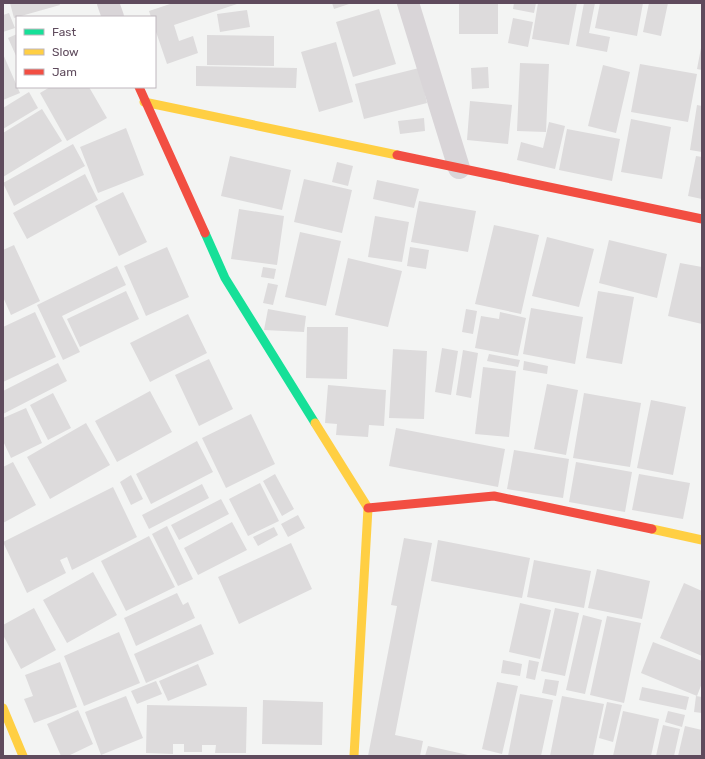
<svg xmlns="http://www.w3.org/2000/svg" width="705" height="759" viewBox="0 0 705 759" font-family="Rubik,sans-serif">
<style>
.building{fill:#dddbdc}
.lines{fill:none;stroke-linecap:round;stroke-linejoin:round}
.street{stroke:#d9d5d8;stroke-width:22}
.fast{stroke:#16e098;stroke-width:9}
.slow{stroke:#ffcf43;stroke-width:9}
.jam{stroke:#f24e42;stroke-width:9}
</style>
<rect width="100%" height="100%" fill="#f3f4f3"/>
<path class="building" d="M 10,3 L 59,3 L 60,5 L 14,18 Z
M 173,3 L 240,3 L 174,25 L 179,41 L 193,36 L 198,53 L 167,64 L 155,29 L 155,17 L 151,17 L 149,11 Z
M 332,3 L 352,3 L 334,9 Z
M 459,3 L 498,3 L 498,34 L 459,34 Z
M 514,3 L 536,3 L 534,13 L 513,9 Z
M 538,3 L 577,3 L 569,45 L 532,39 Z
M 584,3 L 595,3 L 589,33 L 610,37 L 607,52 L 576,46 Z
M 600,3 L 643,3 L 637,36 L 595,28 Z
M 649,3 L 668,3 L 661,36 L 643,32 Z
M 379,9 L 396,64 L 353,77 L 336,22 Z
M 247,10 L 250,27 L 220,32 L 217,14 Z
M 9,13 L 15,28 L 3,32 L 3,15 Z
M 513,18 L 533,22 L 528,47 L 508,43 Z
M 17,34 L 17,58 L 8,38 Z
M 207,35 L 274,36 L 274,66 L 207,65 Z
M 336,42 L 353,102 L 319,112 L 301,52 Z
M 701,48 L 702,48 L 702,70 L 697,69 Z
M 3,54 L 20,93 L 3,100 Z
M 520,63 L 549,64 L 546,132 L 517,131 Z
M 640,64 L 697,74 L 688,122 L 631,112 Z
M 603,65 L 630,72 L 616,133 L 588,126 Z
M 196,66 L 297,68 L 296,88 L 196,86 Z
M 488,67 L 489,88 L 472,89 L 471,68 Z
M 419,68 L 427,103 L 364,119 L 355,84 Z
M 50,87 L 89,87 L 107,118 L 67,141 L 40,93 Z
M 29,92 L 38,108 L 3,129 L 3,108 Z
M 470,101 L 512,105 L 508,144 L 467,140 Z
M 697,105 L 702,106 L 702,152 L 690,150 Z
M 42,109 L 62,141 L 3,177 L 3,133 Z
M 424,118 L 425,131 L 400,134 L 398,121 Z
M 631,119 L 671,127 L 662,179 L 621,172 Z
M 549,122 L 565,126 L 555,169 L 517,160 L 521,142 L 543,148 Z
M 126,128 L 144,175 L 98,193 L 80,147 Z
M 567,129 L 620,139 L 612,181 L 559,170 Z
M 73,144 L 85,166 L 14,206 L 3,183 Z
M 230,156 L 291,170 L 282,210 L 221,196 Z
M 696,156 L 702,157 L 702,199 L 688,196 Z
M 337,162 L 353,166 L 348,186 L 332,182 Z
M 85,174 L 98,200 L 27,239 L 13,213 Z
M 304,179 L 352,190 L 342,233 L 294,222 Z
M 377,180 L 419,189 L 414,208 L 373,199 Z
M 123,192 L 147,242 L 119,256 L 95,206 Z
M 419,201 L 476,211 L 468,252 L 411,242 Z
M 239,209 L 284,216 L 277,265 L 231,259 Z
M 375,216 L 409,222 L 402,262 L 368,257 Z
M 494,225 L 539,235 L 521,314 L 475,304 Z
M 300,232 L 341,241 L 326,306 L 285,297 Z
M 547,237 L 594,249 L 579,307 L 532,296 Z
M 609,240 L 667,254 L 657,298 L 599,283 Z
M 14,245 L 40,301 L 11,315 L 3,297 L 3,250 Z
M 167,247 L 189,297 L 146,316 L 124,266 Z
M 410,247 L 429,250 L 426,269 L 407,266 Z
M 348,258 L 402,271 L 388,327 L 335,315 Z
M 680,263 L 702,267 L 702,324 L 668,316 Z
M 117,266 L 126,285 L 62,316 L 80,352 L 63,360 L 37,305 Z
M 263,267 L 276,269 L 274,279 L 261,277 Z
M 268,283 L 278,285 L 273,305 L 263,303 Z
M 126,291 L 139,319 L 80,347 L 67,319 Z
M 598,291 L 634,297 L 622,364 L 586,358 Z
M 531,308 L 583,317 L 575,364 L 523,354 Z
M 268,309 L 306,316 L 304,332 L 264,330 Z
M 466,309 L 477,311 L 473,334 L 462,332 Z
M 35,312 L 56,357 L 3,382 L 3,327 Z
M 500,312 L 526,318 L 518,356 L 475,348 L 481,316 L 499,319 Z
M 188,314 L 207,353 L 150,382 L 130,343 Z
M 307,327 L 348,327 L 347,379 L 306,378 Z
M 442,348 L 458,351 L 451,395 L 435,392 Z
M 393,349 L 427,351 L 424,419 L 389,418 Z
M 463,350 L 478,353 L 471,398 L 456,395 Z
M 489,354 L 520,360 L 518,367 L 487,361 Z
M 209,359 L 233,409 L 199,426 L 175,375 Z
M 524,361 L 548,366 L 547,374 L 523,370 Z
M 58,363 L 67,381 L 3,414 L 3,391 Z
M 483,367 L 516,371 L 509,437 L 475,434 Z
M 547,384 L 578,390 L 566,455 L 534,449 Z
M 328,385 L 386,390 L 384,426 L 369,425 L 368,437 L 336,435 L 337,424 L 325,423 Z
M 150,391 L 172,432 L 117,462 L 95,421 Z
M 53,393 L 71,428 L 48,440 L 30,405 Z
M 584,393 L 641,403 L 630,467 L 573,458 Z
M 651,400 L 686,407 L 673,475 L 637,468 Z
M 26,408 L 42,443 L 11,458 L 3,441 L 3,418 Z
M 251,414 L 275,464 L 226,488 L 202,438 Z
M 86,423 L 110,465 L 50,499 L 27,457 Z
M 396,428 L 505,449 L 498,487 L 389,466 Z
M 197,441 L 213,472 L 151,504 L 136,474 Z
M 514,450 L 569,459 L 563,498 L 507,489 Z
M 13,462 L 36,505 L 3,523 L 3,467 Z
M 576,462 L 632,472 L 625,512 L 569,502 Z
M 275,474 L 294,509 L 282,516 L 263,481 Z
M 639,474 L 690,483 L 683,519 L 632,510 Z
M 131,475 L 143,499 L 131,505 L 120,482 Z
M 260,483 L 279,521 L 248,536 L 229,499 Z
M 202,484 L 209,498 L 149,529 L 142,515 Z
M 113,487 L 137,537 L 72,570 L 67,557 L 60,560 L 66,573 L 27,593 L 3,542 Z
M 221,499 L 229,514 L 179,540 L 171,525 Z
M 298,515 L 305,528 L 288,537 L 281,524 Z
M 232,522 L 247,550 L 198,575 L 184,548 Z
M 167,526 L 193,579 L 178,586 L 152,534 Z
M 274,527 L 278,535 L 258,546 L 253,537 Z
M 149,536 L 175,587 L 126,611 L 101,561 Z
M 404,538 L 432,543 L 395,735 L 423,741 L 420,756 L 368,756 L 397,606 L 391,605 Z
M 438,540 L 530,558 L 522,598 L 431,581 Z
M 291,543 L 312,589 L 239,624 L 218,577 Z
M 534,560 L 591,571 L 584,608 L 527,597 Z
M 597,569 L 650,581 L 642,619 L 588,608 Z
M 93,572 L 117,615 L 67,643 L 43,600 Z
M 684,583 L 702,591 L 702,656 L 660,638 Z
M 177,593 L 183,605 L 188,602 L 195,618 L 136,646 L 124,618 Z
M 520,603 L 551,610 L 540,659 L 509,652 Z
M 34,608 L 56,650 L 21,669 L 3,635 L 3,625 Z
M 555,608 L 579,613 L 565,676 L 541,671 Z
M 583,615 L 602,620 L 585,694 L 566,690 Z
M 607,616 L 641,623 L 624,703 L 590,695 Z
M 201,624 L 214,654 L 146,683 L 134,654 Z
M 119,632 L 140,683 L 84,706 L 64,656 Z
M 653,642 L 702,661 L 702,683 L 697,696 L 641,673 Z
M 503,660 L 522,664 L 520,676 L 501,673 Z
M 529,660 L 539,662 L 535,680 L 526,678 Z
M 60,662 L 77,707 L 34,723 L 24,699 L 33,696 L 25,675 Z
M 198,664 L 207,685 L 168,701 L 159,681 Z
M 545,679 L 559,681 L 556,696 L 542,693 Z
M 156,681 L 162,694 L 137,704 L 131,691 Z
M 497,682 L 518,686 L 502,754 L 482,749 Z
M 642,687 L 689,697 L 686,710 L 639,700 Z
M 520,694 L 553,700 L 541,756 L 508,756 Z
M 126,696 L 143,738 L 101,755 L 85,712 Z
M 562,696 L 604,704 L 593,756 L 550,756 Z
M 696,696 L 702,697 L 702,713 L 694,712 Z
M 263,700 L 323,702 L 322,745 L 262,744 Z
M 607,702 L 622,705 L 613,742 L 599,738 Z
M 147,705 L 247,707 L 246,753 L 215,753 L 216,745 L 202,745 L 202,752 L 184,752 L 184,744 L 173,744 L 173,754 L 146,753 Z
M 78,710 L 93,744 L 68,756 L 61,756 L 47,724 Z
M 623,711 L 659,719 L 651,756 L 613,756 Z
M 668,711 L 685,715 L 682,727 L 665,722 Z
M 663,725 L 680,729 L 674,756 L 656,756 Z
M 685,726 L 702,730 L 702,756 L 678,756 Z
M 428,746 L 468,755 L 467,756 L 425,756 Z"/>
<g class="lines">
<path class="street" d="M 108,3 L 113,17
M 408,3 L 459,168"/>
<path class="fast" d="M 205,233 L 225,278 L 315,423"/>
<path class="slow" d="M 144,102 L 397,155
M 315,423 L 368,508 L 354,756
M 652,529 L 702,540
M 3,708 L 23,756"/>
<path class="jam" d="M 139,87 L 205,233
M 397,155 L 702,219
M 368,508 L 494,496 L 652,529"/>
</g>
<rect width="705" height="759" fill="none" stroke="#5f4b5d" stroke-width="8"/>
<rect x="16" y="16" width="140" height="72" fill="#ffffff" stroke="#bfb7be"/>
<rect x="24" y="29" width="20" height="6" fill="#16e098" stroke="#bfb7be"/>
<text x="52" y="36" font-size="12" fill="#5f4b5d">Fast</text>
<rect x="24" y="49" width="20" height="6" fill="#ffcf43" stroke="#bfb7be"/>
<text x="52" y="56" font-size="12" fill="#5f4b5d">Slow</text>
<rect x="24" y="69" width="20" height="6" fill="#f24e42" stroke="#bfb7be"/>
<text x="52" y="76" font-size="12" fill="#5f4b5d">Jam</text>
</svg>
